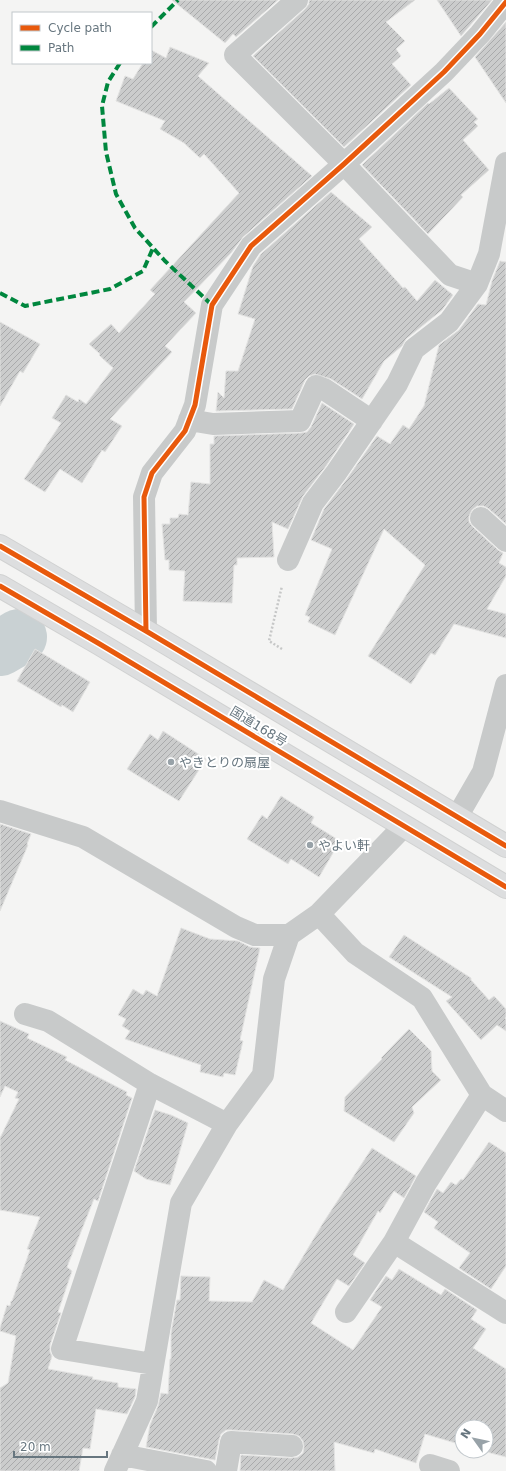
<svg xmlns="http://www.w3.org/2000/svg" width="506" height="1471" viewBox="0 0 506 1471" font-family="'DejaVu Sans','Noto Sans JP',sans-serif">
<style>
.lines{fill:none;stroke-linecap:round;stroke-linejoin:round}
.river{stroke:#c9d1d3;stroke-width:56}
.building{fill:url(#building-hatch);stroke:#e3e3e2}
.highway-casing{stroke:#d0d1d1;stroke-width:24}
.path{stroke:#c6c7c7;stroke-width:2.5;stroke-dasharray:2 2;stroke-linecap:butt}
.minor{stroke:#c8caca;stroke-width:22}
.highway{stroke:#dddedf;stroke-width:22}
.quiet{stroke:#00873e;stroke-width:4;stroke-dasharray:8 4;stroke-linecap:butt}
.cycleway-casing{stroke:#fff;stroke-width:8}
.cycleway{stroke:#e8590c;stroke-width:5}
.poi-dot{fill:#98a2a8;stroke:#fff;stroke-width:1.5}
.labels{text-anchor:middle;stroke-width:4;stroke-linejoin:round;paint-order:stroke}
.street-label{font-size:13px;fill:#67767f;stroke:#fff}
.poi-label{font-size:13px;fill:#67767f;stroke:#fff;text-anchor:start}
</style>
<defs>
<pattern id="building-hatch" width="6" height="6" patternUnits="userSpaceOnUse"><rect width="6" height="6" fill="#cbcccc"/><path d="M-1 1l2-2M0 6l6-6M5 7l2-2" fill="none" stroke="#a9aaab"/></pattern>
</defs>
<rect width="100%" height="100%" fill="#f4f4f3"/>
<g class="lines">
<path class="river" d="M 0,648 L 19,637"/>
</g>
<path class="building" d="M 172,0 L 278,0 L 236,37 L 233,34 L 225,43 Z
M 309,0 L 415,0 L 386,22 L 405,41 L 396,49 L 401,56 L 392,64 L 411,85 L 344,147 L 253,56 L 305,9 L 309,4 Z
M 437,0 L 492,0 L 461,36 Z
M 506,22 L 506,103 L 475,57 Z
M 170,47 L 209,63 L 198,76 L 312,176 L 243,237 L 231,253 L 184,302 L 196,313 L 165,346 L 172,352 L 110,419 L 122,426 L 105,452 L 102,450 L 82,483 L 60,469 L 45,492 L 24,479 L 61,423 L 52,418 L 66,395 L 78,402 L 79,399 L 86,404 L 113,368 L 99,355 L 100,354 L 89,344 L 111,324 L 119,333 L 155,294 L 150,290 L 239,193 L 204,154 L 200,158 L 184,143 L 160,129 L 165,121 L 116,101 L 125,76 L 133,79 L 143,63 L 151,63 L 151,50 L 166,58 Z
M 449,88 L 478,119 L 474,122 L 478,126 L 463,140 L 489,170 L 461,195 L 463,197 L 428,234 L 362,165 L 428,103 L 429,104 Z
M 331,192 L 372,227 L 359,239 L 403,288 L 405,287 L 417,301 L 435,280 L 453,295 L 442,310 L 406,339 L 402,346 L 384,361 L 362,399 L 331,379 L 315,374 L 309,376 L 305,380 L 292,409 L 216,411 L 218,392 L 224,398 L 226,371 L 238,371 L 255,319 L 238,314 L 253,266 L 261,254 Z
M 500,261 L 506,262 L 506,524 L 489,509 L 484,506 L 477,506 L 472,510 L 469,516 L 469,522 L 473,527 L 498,550 L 503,553 L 499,563 L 506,567 L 506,576 L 487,609 L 506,614 L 506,638 L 454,624 L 435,655 L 431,653 L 411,684 L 368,656 L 425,565 L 384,529 L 335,635 L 308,622 L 310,617 L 305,615 L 332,549 L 311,540 L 324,509 L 346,480 L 377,436 L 390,444 L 403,425 L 409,429 L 424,406 L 439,345 L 459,330 L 478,304 L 486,305 L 492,281 Z
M 0,322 L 40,344 L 23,373 L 20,371 L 0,406 Z
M 322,403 L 354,424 L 326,466 L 303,496 L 288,529 L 272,522 L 274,557 L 237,558 L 237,565 L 234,565 L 232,603 L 183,601 L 185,571 L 169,570 L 169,560 L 165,560 L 162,524 L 170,524 L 170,518 L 178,518 L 179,514 L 188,515 L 191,482 L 210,484 L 210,444 L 214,444 L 214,436 L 301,433 L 307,432 L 311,427 Z
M 35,649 L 90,682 L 73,712 L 62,705 L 61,707 L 17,681 Z
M 163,731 L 206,759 L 179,801 L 127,769 L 150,734 L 158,740 Z
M 281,796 L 314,817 L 311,823 L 340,841 L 319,877 L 291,859 L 288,864 L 247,839 L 262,815 L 267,819 Z
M 0,824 L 31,834 L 27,844 L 28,845 L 0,911 Z
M 181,928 L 210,939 L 238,941 L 250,947 L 260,948 L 240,1040 L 243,1041 L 235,1075 L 224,1073 L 223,1077 L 200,1072 L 201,1065 L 125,1039 L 130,1031 L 122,1026 L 126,1019 L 118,1015 L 133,989 L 143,995 L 146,990 L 157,996 Z
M 404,935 L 471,978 L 471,980 L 489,1000 L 494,996 L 506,1009 L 506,1017 L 505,1018 L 506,1019 L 506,1031 L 497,1025 L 481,1040 L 446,1001 L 452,997 L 389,957 Z
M 0,1021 L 29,1034 L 27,1038 L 67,1057 L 65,1060 L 127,1092 L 126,1095 L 132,1098 L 98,1201 L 94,1199 L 67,1267 L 72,1271 L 58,1312 L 61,1313 L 50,1345 L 50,1352 L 52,1356 L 48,1369 L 93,1377 L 92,1379 L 118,1383 L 118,1387 L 136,1389 L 135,1397 L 127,1414 L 96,1409 L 90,1449 L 83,1448 L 79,1471 L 0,1471 L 0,1388 L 8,1383 L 16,1336 L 0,1331 L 0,1328 L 7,1305 L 10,1306 L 11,1301 L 12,1301 L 30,1250 L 27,1249 L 40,1217 L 0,1210 L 0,1138 L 19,1099 L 15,1098 L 18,1092 L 5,1086 L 0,1097 Z
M 409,1029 L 431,1051 L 432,1071 L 441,1080 L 412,1107 L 414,1113 L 394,1142 L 344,1111 L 345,1097 L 382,1059 L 381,1058 Z
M 155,1110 L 171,1115 L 188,1123 L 170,1185 L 146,1179 L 134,1171 Z
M 489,1142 L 506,1153 L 506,1266 L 491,1289 L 459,1268 L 470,1253 L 434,1228 L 438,1222 L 424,1212 L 437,1189 L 443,1193 L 451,1182 L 456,1185 L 461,1179 L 463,1180 Z
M 372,1148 L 416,1176 L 404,1198 L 394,1191 L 380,1213 L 378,1211 L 353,1255 L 365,1263 L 349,1286 L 337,1279 L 311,1323 L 353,1350 L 382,1307 L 370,1300 L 386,1276 L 392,1280 L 399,1269 L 441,1295 L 445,1289 L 477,1310 L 471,1319 L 486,1329 L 473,1348 L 506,1369 L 506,1457 L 483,1451 L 486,1451 L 486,1427 L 462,1427 L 462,1445 L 425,1434 L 416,1463 L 375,1449 L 374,1453 L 334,1442 L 335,1471 L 240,1471 L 241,1455 L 291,1458 L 298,1457 L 303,1453 L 304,1447 L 303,1441 L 299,1436 L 293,1434 L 232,1430 L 226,1430 L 221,1434 L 219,1440 L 215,1460 L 146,1447 L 150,1425 L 158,1406 L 161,1393 L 168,1394 L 170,1359 L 171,1359 L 171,1333 L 177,1300 L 180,1300 L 181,1276 L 210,1277 L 209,1301 L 252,1302 L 264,1280 L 283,1290 L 323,1223 Z"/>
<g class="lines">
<g class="highway-casing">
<path id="highway" d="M 0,546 L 146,631 L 506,846
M 0,586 L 98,643 L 506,887"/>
</g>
<path class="path" d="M 282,649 L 269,641 L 282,586"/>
<path class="minor" d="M 297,0 L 235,55 L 344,164 L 450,275 L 477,284
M 189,420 L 213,424 L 300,421 L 316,386 L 324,389 L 372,421
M 481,518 L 506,541
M 288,560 L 313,503 L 336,473 L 397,384 L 414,349 L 449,322 L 477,284 L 489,254 L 506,163
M 146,631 L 144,497 L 152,473 L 185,431 L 195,405 L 212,305 L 251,246 L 344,164 L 444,72 L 480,34 L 506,2
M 0,811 L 83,837 L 236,927 L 255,935 L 289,935
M 457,817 L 483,772 L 506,685
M 319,914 L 355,953 L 422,998 L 482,1095 L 506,1111
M 25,1014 L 48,1021 L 150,1084 L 227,1124
M 150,1084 L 62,1349 L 153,1364
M 482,1095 L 426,1183 L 394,1242 L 506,1313
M 346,1312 L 394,1242
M 122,1455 L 206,1471
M 430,1465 L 449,1471
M 115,1471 L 147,1401 L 181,1203 L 227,1124 L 263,1075 L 274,979 L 289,935 L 319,914 L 404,826
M 226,1471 L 231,1442 L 292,1446"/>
<use href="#highway" class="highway"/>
<path class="quiet" d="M 151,27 L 178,0
M 120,63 L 108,82 L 102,106 L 106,152 L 116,194 L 135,228 L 165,261 L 212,305
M 0,293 L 25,306 L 110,289 L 143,271 L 153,248"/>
<g class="cycleway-casing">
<path id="cycleway" d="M 0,546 L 146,631 L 506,846
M 0,586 L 98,643 L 506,887
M 146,631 L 144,497 L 152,473 L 185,431 L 195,405 L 212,305 L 251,246 L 344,164 L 444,72 L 480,34 L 506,2"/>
</g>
<use href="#cycleway" class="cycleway"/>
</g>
<g class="poi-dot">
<circle cx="171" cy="762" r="4"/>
<circle cx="310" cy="845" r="4"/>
</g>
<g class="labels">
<g class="street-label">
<text transform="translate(259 726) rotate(31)" y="5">国道168号</text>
</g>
<g class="poi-label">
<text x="179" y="767">やきとりの扇屋</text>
<text x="318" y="850">やよい軒</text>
</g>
</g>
<rect x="12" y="12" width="140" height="52" fill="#ffffff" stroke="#c2c8cc"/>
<rect x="20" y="25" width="20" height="6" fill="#e8590c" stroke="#c2c8cc"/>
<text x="48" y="32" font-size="12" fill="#67767f">Cycle path</text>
<rect x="20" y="45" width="20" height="6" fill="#00873e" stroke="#c2c8cc"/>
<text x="48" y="52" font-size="12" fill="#67767f">Path</text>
<g transform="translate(474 1439) rotate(303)"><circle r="19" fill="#ffffff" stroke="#c2c8cc"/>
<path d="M0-3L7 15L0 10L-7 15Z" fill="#98a2a8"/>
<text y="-6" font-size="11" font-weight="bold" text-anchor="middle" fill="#67767f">N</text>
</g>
<path d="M14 1451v6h93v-6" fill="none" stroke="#67767f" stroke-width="2"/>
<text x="20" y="1451" font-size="12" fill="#67767f" stroke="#ffffff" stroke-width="3" paint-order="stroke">20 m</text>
</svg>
